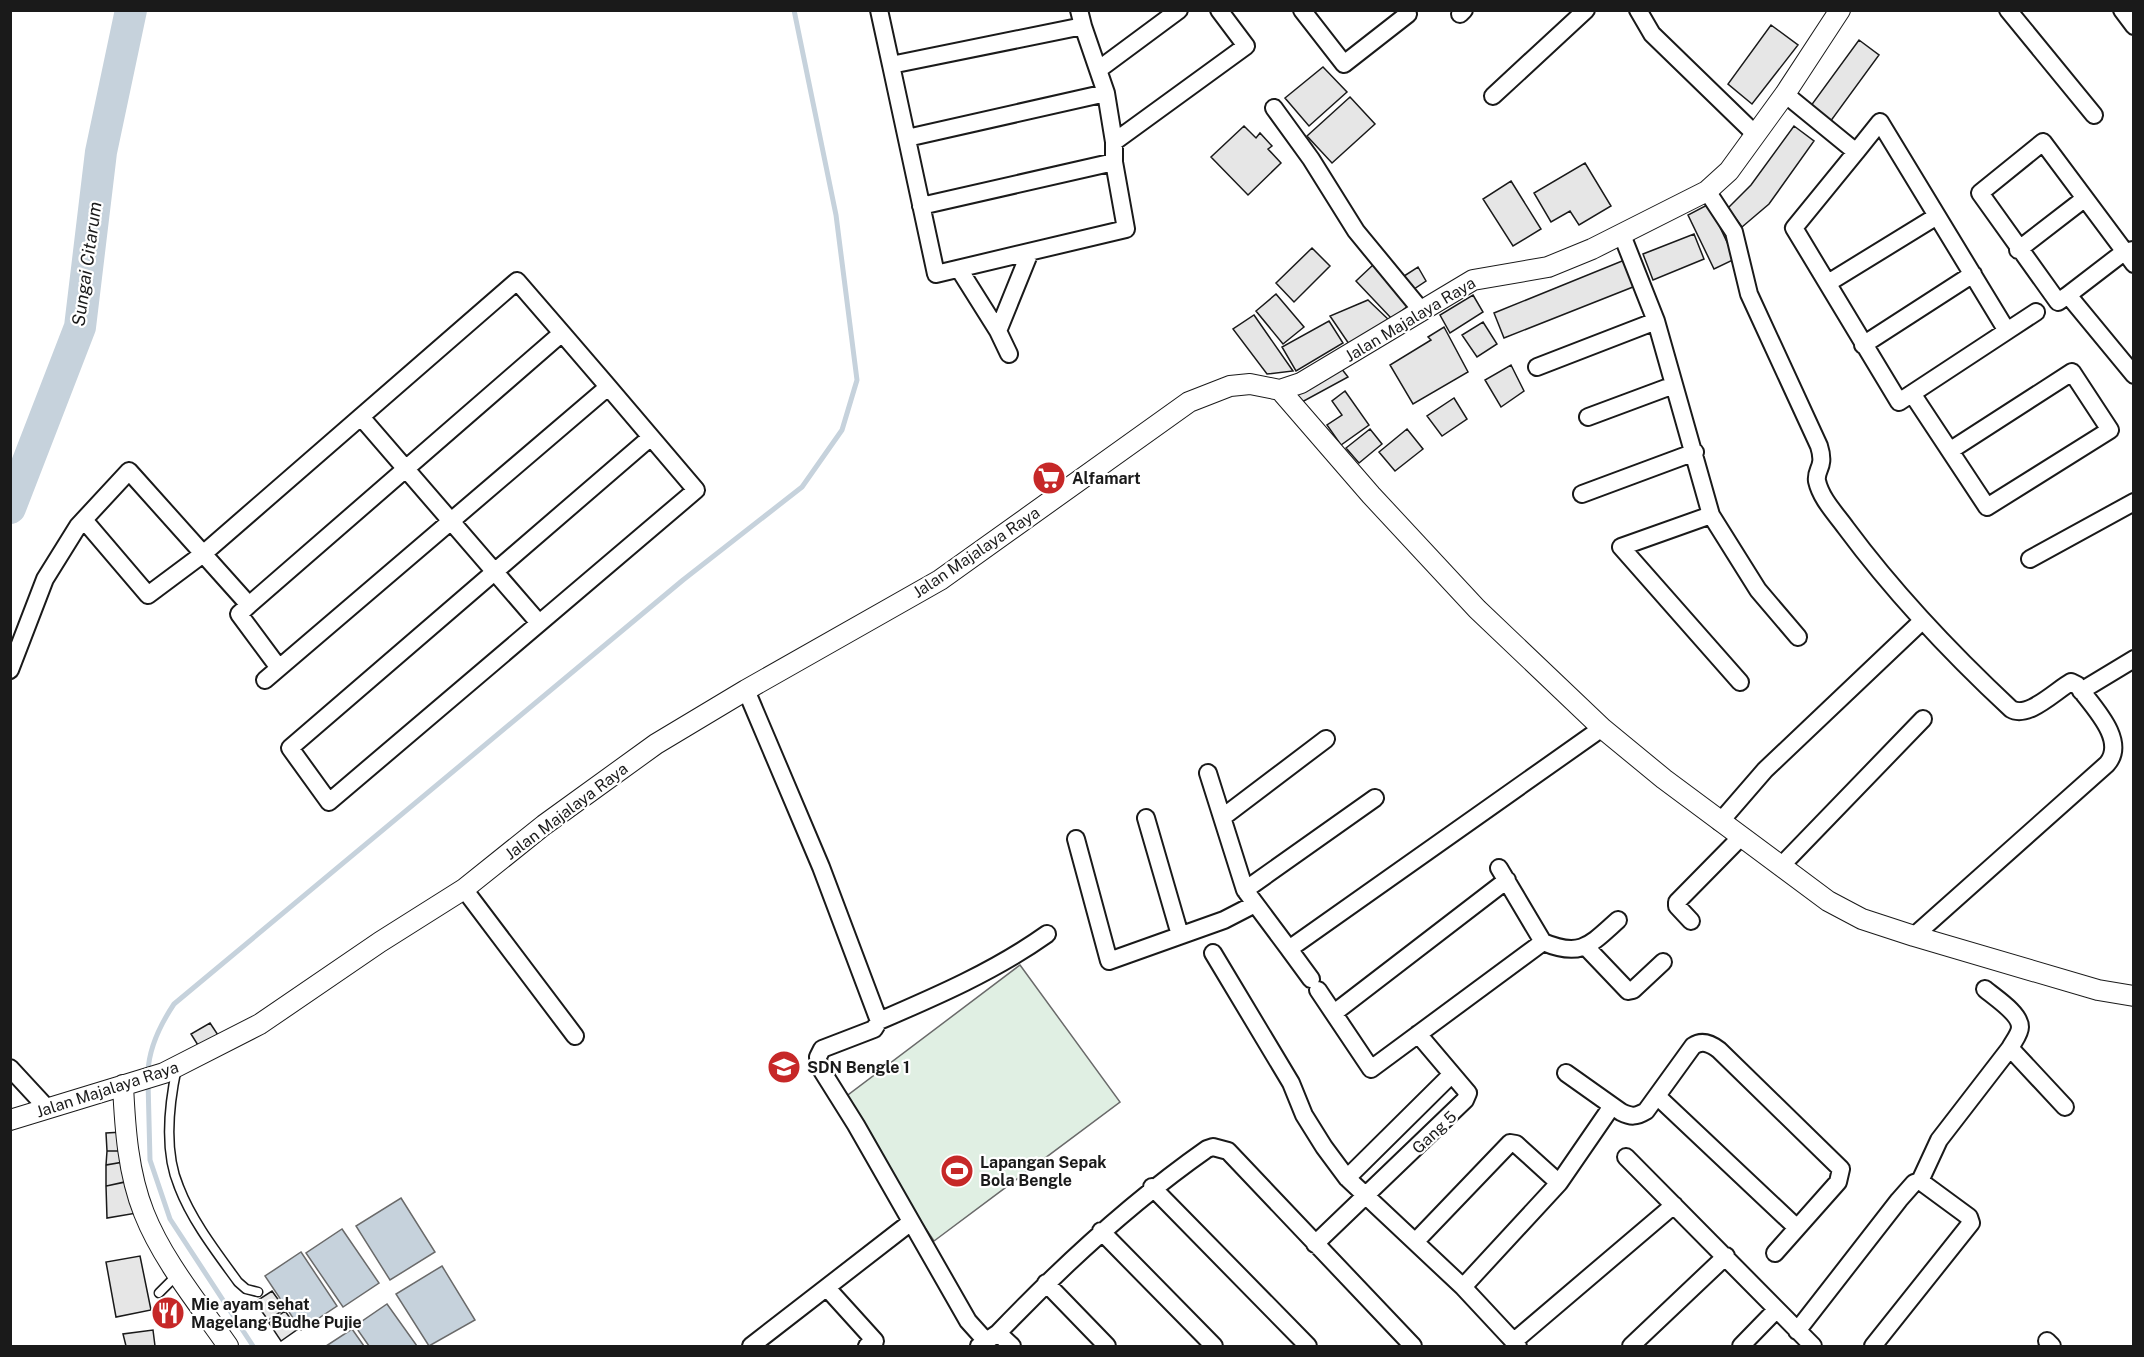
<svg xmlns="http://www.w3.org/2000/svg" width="2144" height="1357" viewBox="0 0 2144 1357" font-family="'Public Sans',sans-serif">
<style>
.green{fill:#e0efe3;stroke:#6a6a6a;stroke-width:1.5}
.water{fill:#c6d2dc;stroke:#6a6a6a;stroke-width:1.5}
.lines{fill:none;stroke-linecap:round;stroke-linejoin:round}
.stream{stroke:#c6d2dc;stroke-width:5}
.river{stroke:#c6d2dc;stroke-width:32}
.building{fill:#e6e6e6;stroke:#1a1a1a;stroke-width:1.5}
.service-casing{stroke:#1a1a1a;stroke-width:11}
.minor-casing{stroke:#1a1a1a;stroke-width:20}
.tertiary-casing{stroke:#1a1a1a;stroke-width:22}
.service{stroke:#fff;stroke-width:8}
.minor{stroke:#fff;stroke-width:16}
.tertiary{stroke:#fff;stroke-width:20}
.labels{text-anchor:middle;stroke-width:4.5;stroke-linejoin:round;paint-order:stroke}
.street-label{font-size:16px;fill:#1a1a1a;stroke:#fff}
.poi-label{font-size:16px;font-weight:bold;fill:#1a1a1a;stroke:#fff;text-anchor:start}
.water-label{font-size:18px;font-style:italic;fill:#1a1a1a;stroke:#fff}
</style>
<rect width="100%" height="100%" fill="#fff"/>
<path class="green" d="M 1020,965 L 1120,1102 L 934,1241 L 840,1101 Z"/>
<path class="water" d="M 401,1198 L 435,1252 L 390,1280 L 356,1226 Z
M 342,1229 L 379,1283 L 343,1307 L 306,1253 Z
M 301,1252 L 337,1306 L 301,1330 L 265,1276 Z
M 442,1266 L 475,1320 L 429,1346 L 396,1294 Z
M 387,1304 L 417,1346 L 369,1346 L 355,1326 Z
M 352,1329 L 364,1346 L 326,1346 Z"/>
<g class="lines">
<path class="stream" d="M 148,1072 C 149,1047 160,1025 174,1004 L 683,580 L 802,487 L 842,430 L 857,380 L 836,215 L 794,10
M 148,1081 L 150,1160 L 170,1219 L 253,1346"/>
<path class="river" d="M 10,508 L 80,327 L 101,152 L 131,10"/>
</g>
<path class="building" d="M 1771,25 L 1798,45 L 1752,104 L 1728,84 Z
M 1859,40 L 1879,55 L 1830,122 L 1810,107 Z
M 1323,67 L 1347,92 L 1309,126 L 1285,98 Z
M 1350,97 L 1375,124 L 1332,163 L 1307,136 Z
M 1244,126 L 1256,138 L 1260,133 L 1272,146 L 1268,149 L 1281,163 L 1248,195 L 1211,157 Z
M 1794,126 L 1814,141 L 1769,204 L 1742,227 L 1728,208 L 1751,185 Z
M 1585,163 L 1611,206 L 1579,225 L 1570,211 L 1551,222 L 1534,193 Z
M 1511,181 L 1541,229 L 1513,246 L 1483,199 Z
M 1709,204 L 1735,259 L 1714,269 L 1688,215 Z
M 1694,234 L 1704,259 L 1653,280 L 1643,254 Z
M 1312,248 L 1330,266 L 1294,302 L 1276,283 Z
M 1627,259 L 1638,285 L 1504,338 L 1494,313 Z
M 1374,264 L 1410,304 L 1392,319 L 1356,281 Z
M 1418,267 L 1426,281 L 1411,291 L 1401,278 Z
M 1276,294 L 1304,327 L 1283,344 L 1256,311 Z
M 1473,295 L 1483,312 L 1450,333 L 1440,315 Z
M 1368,300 L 1390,321 L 1349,344 L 1330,316 Z
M 1254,315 L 1293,371 L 1267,374 L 1233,329 Z
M 1329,321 L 1343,343 L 1296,371 L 1282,347 Z
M 1483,322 L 1497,344 L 1477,357 L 1462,335 Z
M 1444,327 L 1468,372 L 1413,404 L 1390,365 L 1431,340 L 1428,337 Z
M 1511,365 L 1524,391 L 1501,407 L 1485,380 Z
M 1341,368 L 1348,377 L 1302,402 L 1296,393 Z
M 1345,391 L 1369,425 L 1341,445 L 1327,425 L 1342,415 L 1332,401 Z
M 1454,398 L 1467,419 L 1442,436 L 1427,416 Z
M 1370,429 L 1382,444 L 1359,463 L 1346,448 Z
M 1407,429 L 1423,449 L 1395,471 L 1379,452 Z
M 210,1023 L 220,1038 L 201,1050 L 191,1034 Z
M 123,1132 L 123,1151 L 107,1151 L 106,1133 Z
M 107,1151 L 123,1151 L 123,1162 L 106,1165 Z
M 123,1162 L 126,1182 L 106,1186 L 106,1165 Z
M 129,1181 L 137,1213 L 107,1218 L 106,1186 Z
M 140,1256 L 151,1310 L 116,1317 L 106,1262 Z
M 272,1291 L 285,1309 L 268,1320 L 255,1302 Z
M 285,1311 L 298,1329 L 281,1341 L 269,1323 Z
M 153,1330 L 155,1346 L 126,1346 L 123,1334 Z"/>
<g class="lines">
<g class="service-casing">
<path id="service" d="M 177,1067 C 169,1104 164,1152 179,1187 C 192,1221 217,1253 238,1282 L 246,1289 L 258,1292
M 159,1293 L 178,1274"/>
</g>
<g class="minor-casing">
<path id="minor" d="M 879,10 L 891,65 L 1083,26 L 1079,10
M 1302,10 L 1344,64 L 1408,14
M 1638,10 L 1652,34 L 1755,134
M 2008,10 L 2094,115
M 2122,10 L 2134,26
M 1460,14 L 1464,10
M 1083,26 L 1106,93 L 1114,142 L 1246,46 L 1219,10
M 891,65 L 936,274 L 1126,229 L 1114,162 L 1114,142
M 1098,70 L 1179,10
M 1785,94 L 1856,152 L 1880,122 L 2007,331 L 2036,312
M 1493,96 L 1586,10
M 1274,108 L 1311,159 L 1356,231 L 1421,310
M 907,138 L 1106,93
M 1856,152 L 1794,228 L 1899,402 L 2007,331
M 1707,191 L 1734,232 L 1749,294 L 1819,446 C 1826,468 1815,469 1817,481 C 1821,499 1836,514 1846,528 C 1895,594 1951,653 2011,709 C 2028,719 2055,691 2071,682 L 2077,685 C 2091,705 2128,740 2107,764 L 1914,936
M 921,206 L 1114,162
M 1622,235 L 1656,321 L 1711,515 L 1758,590 L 1798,637
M 2018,250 L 2084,199
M 2133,250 L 2124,252 L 2068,295 L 2134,375
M 959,269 L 998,331 L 1030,252
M 1828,283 L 1937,216
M 2068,295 L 2058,302 L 1980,193 L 2043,142 L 2134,264
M 998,331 L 1009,354
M 562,333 C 607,385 651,437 696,490 L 329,802 L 290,748 L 651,437
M 1863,345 L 1973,274
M 1537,367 L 1656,321
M 1913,395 L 1987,507 L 2110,430 L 2072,372 L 1951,450
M 361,417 L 539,623
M 1588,417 L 1674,385
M 1582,494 L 1695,452
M 1711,515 L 1621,547 L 1740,682
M 2030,559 L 2134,502
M 249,605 L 239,614 L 279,668
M 10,670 L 45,579 L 78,526 L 129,471 L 249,605 L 562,333 L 517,281 L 203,554 L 148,595 L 84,520
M 265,680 L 608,387
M 746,690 L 821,867 L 879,1021 L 874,1029 L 822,1049 L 818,1057 L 819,1066 L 856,1125 L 968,1321 L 986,1341
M 2081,691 L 2134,659
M 1208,773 L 1245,890
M 1375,798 L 1245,890 L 1289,949 L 1602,728
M 1223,817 L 1326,739
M 1146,818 L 1180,935
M 1720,822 L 1765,770 L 1922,621
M 1076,839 L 1109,961 L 1224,920 L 1255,904
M 1781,866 L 1923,719
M 1499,868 L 1543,942 C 1581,958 1590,945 1618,920
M 464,889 L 575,1036
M 1691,921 L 1677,906 L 1677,902 L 1740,838
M 1587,948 L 1628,991 L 1633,990 L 1663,962
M 1289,949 L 1311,979
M 1213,953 L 1291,1083 L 1304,1115 L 1324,1147 L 1347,1178 L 1463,1287 L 1518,1346
M 1985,989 C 1994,997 2020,1013 2020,1027 C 2020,1034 2013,1042 2010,1048 L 2065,1107
M 1318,990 L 1371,1069 L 1543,942
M 1334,1013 L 1507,880
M 879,1021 C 937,996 995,971 1047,934
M 10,1068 L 47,1108
M 1566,1073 L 1621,1112 C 1631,1117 1636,1117 1646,1111 L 1693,1046 C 1702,1040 1710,1043 1719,1050 L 1841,1169 L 1838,1182 L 1775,1253
M 1657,1096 L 1796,1227
M 1626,1157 L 1813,1346
M 1347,1178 L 1452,1074
M 1920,1181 L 1939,1140 L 2010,1048
M 1559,1183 L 1612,1106
M 1152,1187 L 1308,1346
M 1101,1231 L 1214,1346
M 1416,1241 L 1510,1143 L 1516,1144 L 1559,1183 L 1463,1287
M 1315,1244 L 1465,1100 L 1468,1093 L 1418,1034
M 1046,1283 L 1107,1346
M 827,1288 L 875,1341 L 867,1346
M 1797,1331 L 1899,1200 L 1914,1183 L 1920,1181 L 1969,1217 L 1971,1223 L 1873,1346
M 998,1333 L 1012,1346
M 2047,1341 L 2052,1346
M 1513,1342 L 1674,1205
M 751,1346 L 911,1222
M 979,1346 L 998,1333 C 1063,1265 1130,1203 1207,1149 L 1213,1147 L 1228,1151 L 1413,1346
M 1631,1346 L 1726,1256
M 1741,1346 L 1776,1310"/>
</g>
<g class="tertiary-casing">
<path id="tertiary" d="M 1280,390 L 1371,495 L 1477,609 L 1602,728 L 1664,779 L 1828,901 L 1862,919 L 1914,936 L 2098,990 L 2134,996
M 123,1085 C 125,1128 128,1173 144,1213 C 163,1261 199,1304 228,1346
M 10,1120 L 164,1073 L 260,1024 L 380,942 L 464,889 L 544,825 L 656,744 L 746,690 L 940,580 L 1189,402 L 1230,386 L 1250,384 L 1280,390 L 1301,383 L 1473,280 L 1548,267 L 1592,249 L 1707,191 L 1729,171 L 1785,94 L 1840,10"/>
</g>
<use href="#service" class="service"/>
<use href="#minor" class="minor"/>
<use href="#tertiary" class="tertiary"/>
</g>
<defs>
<g id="supermarket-disc" transform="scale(1.725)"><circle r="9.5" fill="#c62828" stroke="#fff"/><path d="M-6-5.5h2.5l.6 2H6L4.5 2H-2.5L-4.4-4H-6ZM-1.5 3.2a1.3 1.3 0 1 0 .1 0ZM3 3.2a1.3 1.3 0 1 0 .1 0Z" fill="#fff"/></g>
<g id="school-disc" transform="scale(1.725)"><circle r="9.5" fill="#c62828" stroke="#fff"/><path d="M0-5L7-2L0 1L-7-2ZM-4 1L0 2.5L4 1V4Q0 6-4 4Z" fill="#fff"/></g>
<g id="stadium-disc" transform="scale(1.725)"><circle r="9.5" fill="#c62828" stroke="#fff"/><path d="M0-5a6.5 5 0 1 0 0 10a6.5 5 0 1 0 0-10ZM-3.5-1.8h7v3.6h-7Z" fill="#fff"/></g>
<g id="restaurant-disc" transform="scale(1.725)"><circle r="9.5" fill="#c62828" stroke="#fff"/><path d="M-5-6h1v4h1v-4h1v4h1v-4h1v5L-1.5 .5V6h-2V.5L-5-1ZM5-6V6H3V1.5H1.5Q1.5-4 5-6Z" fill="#fff"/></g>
</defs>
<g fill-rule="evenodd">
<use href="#supermarket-disc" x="1049" y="478"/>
<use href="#school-disc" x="784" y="1067"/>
<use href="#stadium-disc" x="957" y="1171"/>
<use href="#restaurant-disc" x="168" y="1313"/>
</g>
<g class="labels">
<g class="street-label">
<text transform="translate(1410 319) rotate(-31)" y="6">Jalan Majalaya Raya</text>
<text transform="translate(976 552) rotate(-34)" y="6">Jalan Majalaya Raya</text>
<text transform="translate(566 811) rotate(-37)" y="6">Jalan Majalaya Raya</text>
<text transform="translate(107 1089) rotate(-18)" y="6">Jalan Majalaya Raya</text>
<text transform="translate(1434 1132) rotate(-43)" y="6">Gang 5</text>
</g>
<g class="poi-label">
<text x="1072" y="484">Alfamart</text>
<text x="807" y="1073">SDN Bengle 1</text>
<text x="980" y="1168">Lapangan Sepak<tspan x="980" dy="18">Bola Bengle</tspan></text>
<text x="191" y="1310">Mie ayam sehat<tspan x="191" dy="18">Magelang Budhe Pujie</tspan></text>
</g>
<g class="water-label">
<text transform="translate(87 264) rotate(-82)" y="6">Sungai Citarum</text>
</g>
</g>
<rect width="2144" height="1357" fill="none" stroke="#1a1a1a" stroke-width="24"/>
</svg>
